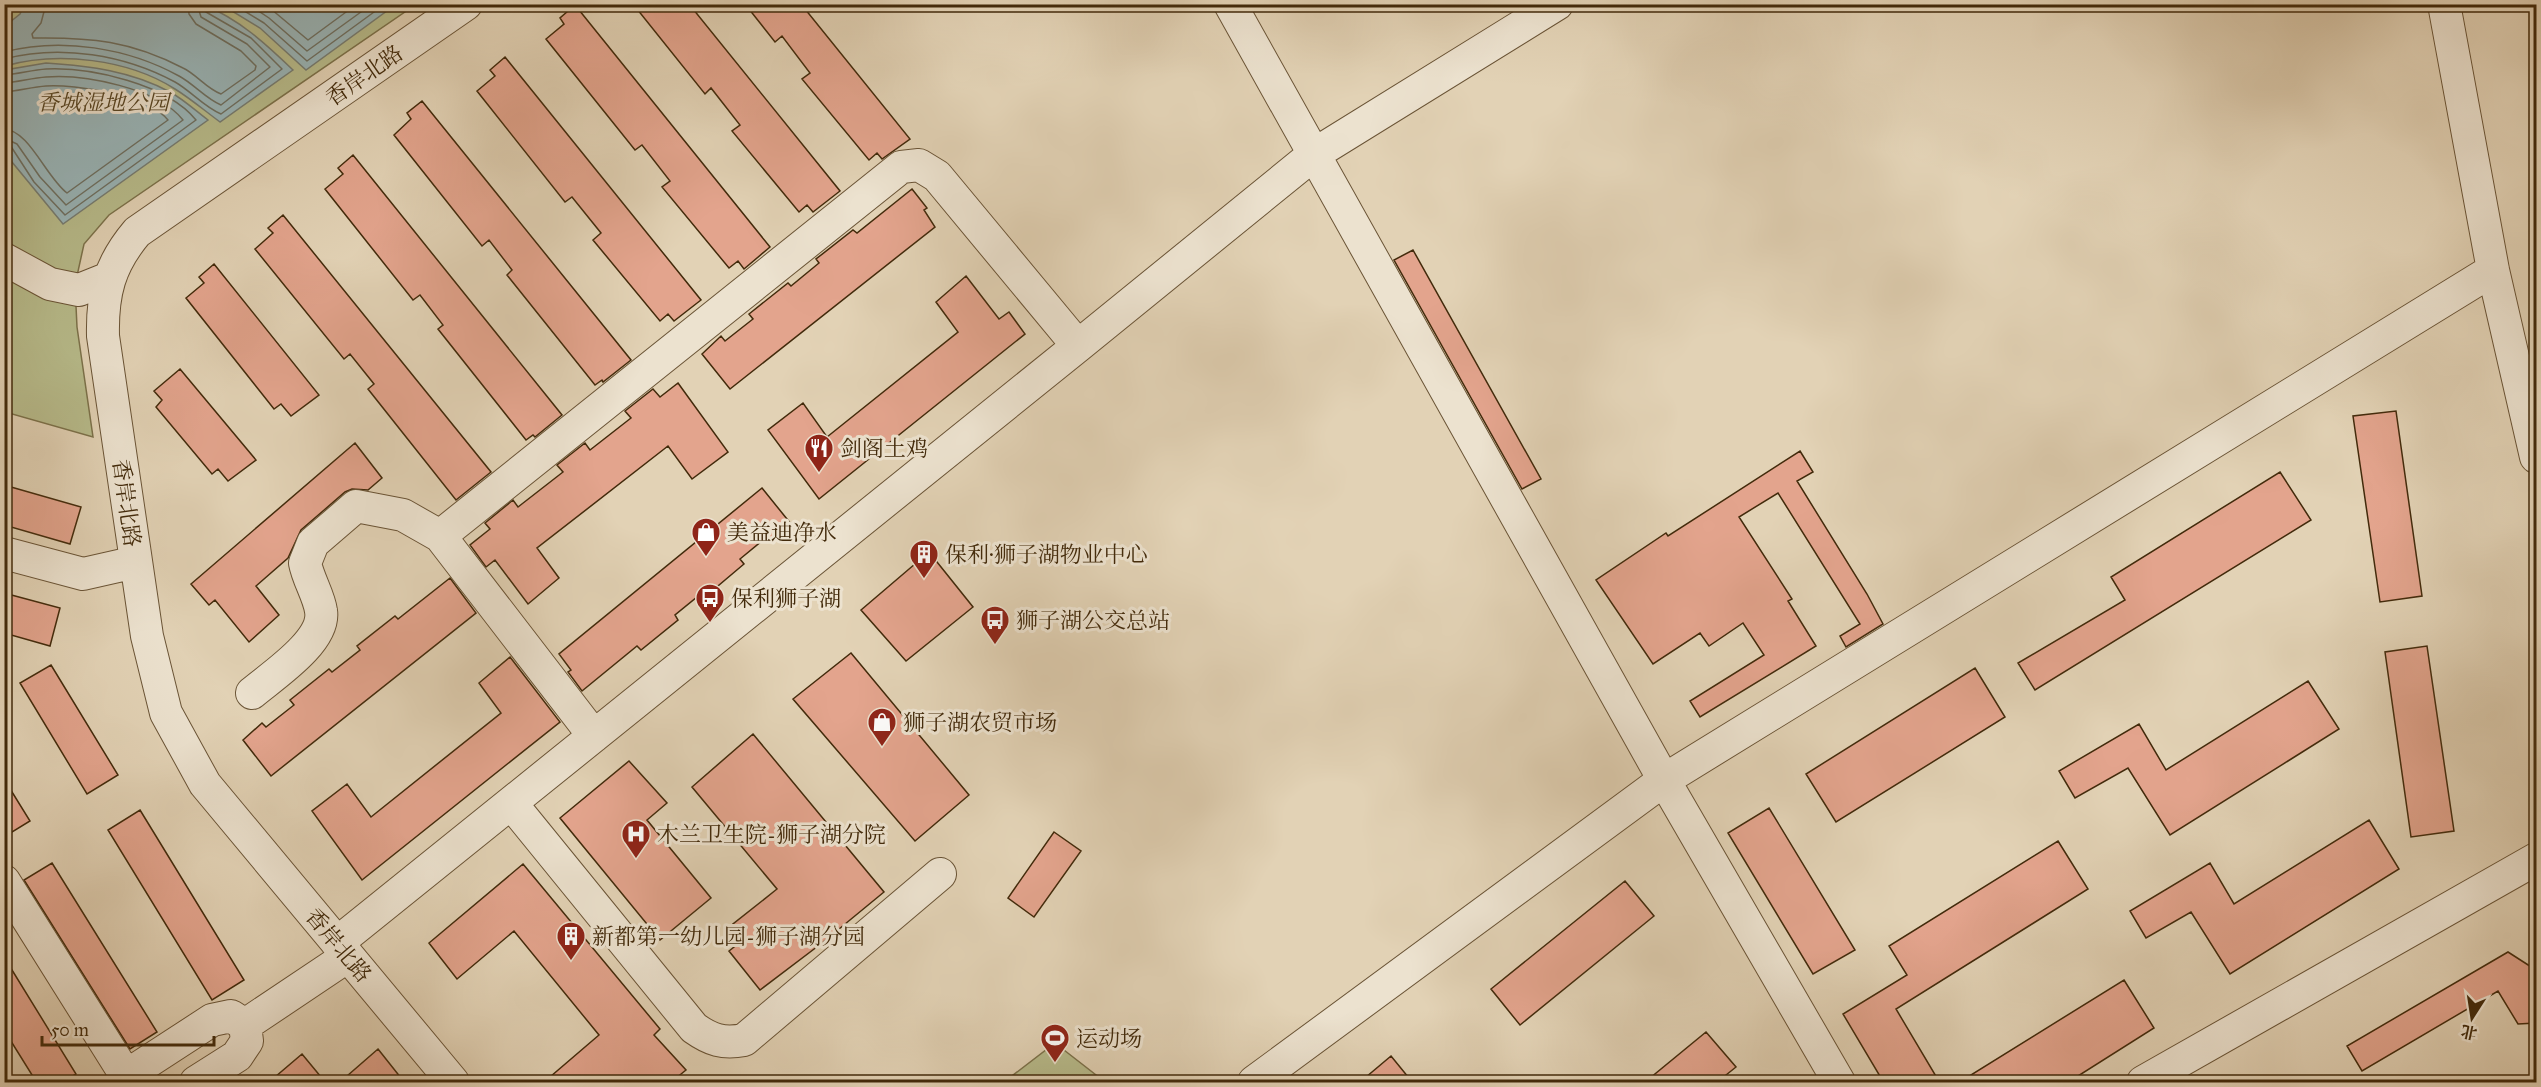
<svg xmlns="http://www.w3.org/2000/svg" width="2541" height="1087" viewBox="0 0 2541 1087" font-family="'IM FELL Great Primer','Noto Serif SC',serif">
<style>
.green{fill:#b7bb8b;stroke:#7c724b;stroke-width:1.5}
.water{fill:#99b5b8;stroke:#767d73;stroke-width:1.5}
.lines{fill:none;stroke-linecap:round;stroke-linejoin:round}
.shore{stroke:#6e7062;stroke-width:1.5}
.building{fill:#e3a48d;stroke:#422a0b;stroke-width:1.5}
.minor-casing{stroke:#6a5436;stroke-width:34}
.minor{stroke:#ece2cf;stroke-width:32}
.labels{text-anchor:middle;stroke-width:6;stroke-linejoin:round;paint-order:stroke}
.street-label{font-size:22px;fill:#422a0b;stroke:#ece2cf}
.park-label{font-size:22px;font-style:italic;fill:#594725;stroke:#ece2cf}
.poi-label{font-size:22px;fill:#422a0b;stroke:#ece2cf;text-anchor:start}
</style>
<rect width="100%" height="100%" fill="#e2d2b5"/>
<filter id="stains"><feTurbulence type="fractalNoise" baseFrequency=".00333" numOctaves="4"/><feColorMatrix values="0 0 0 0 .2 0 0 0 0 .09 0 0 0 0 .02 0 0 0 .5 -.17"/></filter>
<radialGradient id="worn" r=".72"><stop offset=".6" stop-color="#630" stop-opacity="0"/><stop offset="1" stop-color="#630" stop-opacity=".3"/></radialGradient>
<path class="green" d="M 4,5 L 415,5 L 109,215 L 84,244 L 75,285 L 77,327 L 93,437 L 5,412 Z
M 1055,1043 L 1105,1082 L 1004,1082 Z"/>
<path class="water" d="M 204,5 C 239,19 266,44 293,70 L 220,122 C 205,111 191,99 175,89 C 128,59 58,51 5,66 L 5,26 L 20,14 L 24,5 Z
M 222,5 L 395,5 L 306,70 L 260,28 Z
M 46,63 C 90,66 131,71 170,92 C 183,99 196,111 208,120 L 63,224 L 12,162 L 5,147 L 5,70 Z"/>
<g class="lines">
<path class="shore" d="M 46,4 L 41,23 L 32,34 L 33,38 C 91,37 131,41 183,68 C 196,74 207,89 221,94 L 255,70 L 256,66 L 241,51 L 196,24 L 189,14 L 188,4
M 233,4 L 264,23 L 307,61 L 385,4
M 248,4 L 269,18 L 307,51 L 372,4
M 265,4 L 308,40 L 357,4
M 4,52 C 62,37 128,48 179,76 C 194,84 206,99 221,105 L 270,67 L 247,44 L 201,17 L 197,4
M 4,59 C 61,44 125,55 175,82 C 191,91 204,107 221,114 L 282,69 L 251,38 L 206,12 L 204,4
M 4,75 C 18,74 32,70 46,69 C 91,67 167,84 196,120 L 65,215 L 34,182 L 12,148 L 4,146
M 4,83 C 18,82 32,78 46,77 C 84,74 158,88 183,120 L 66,205 L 40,177 L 17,144 L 4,138
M 4,92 C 18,91 32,87 46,86 C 75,84 149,96 168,120 L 67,193 C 46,177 29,130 4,129"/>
</g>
<path class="building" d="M 633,4 L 689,4 L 840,191 L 813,212 L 807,205 L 799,212 L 732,131 L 740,125 L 711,88 L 705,94 Z
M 745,4 L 801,4 L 910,139 L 882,159 L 877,153 L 869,160 L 802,79 L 810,73 L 782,36 L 775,42 Z
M 575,5 L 770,247 L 744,269 L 738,261 L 729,268 L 662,187 L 670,181 L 642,145 L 635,150 L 546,39 L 564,24 L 560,18 Z
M 505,57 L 701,300 L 674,321 L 668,314 L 660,321 L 593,240 L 601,233 L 572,197 L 565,202 L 477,91 L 495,76 L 490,70 Z
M 422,101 L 631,360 L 603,382 L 602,380 L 595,385 L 507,275 L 512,270 L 489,240 L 482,246 L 394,135 L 411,119 L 407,113 Z
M 353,155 L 562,415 L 535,437 L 533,435 L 526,440 L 438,329 L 443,325 L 420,295 L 413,300 L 325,189 L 343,174 L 338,168 Z
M 912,189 L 927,208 L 924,210 L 935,227 L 730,389 L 702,354 L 721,336 L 725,341 L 753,319 L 749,314 L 788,283 L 791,286 L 819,263 L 816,259 L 853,230 L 857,233 Z
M 283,215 L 491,472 L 456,500 L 368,389 L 374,384 L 350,354 L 344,359 L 255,249 L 273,233 L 268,228 Z
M 1413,250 L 1541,479 L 1522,489 L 1394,260 Z
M 214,264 L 319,395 L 291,416 L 281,404 L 274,409 L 186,298 L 204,283 L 199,277 Z
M 966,276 L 999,319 L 1009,312 L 1025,334 L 819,499 L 768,430 L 803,403 L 827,437 L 958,332 L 936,302 Z
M 180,369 L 256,460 L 228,481 L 218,469 L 212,474 L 156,407 L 162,400 L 154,391 Z
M 678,383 L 728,452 L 692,479 L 668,446 L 537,548 L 559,578 L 528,604 L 495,560 L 486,567 L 470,545 L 490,529 L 485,523 L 513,500 L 518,507 L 563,472 L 557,465 L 585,443 L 590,450 L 631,418 L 625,411 L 653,389 L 660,397 Z
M 2396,411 L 2422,596 L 2380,602 L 2353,416 Z
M 355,443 L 382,478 L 368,490 L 352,489 L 345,492 L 301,530 L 288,558 L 256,586 L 279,615 L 249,642 L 215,600 L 209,605 L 191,584 Z
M 1800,451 L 1813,472 L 1797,481 L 1867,594 L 1883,624 L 1846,647 L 1840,636 L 1860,624 L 1778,493 L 1739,517 L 1792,599 L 1788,601 L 1816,646 L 1700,717 L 1690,701 L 1764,655 L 1743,623 L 1709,646 L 1700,633 L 1653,664 L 1596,580 L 1666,533 L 1668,536 Z
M 2280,472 L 2311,520 L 2035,690 L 2018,663 L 2125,600 L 2111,577 Z
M 4,485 L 81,507 L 70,544 L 4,525 Z
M 762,488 L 791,524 L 772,541 L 768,536 L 740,559 L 744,564 L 706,596 L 702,593 L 675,615 L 678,620 L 641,650 L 637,646 L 582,691 L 568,672 L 571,670 L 559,654 Z
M 929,552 L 973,607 L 906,661 L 861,610 Z
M 450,578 L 476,613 L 271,776 L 243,740 L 262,723 L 266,727 L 294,705 L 290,700 L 329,669 L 332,672 L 360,650 L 357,646 L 395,616 L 398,619 Z
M 4,593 L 60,608 L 50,646 L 4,633 Z
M 2427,646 L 2454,831 L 2411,837 L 2385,652 Z
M 851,653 L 969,795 L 915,841 L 793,699 Z
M 510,657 L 560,722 L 362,880 L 312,811 L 347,784 L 371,817 L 501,713 L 479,683 Z
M 51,665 L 118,775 L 87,794 L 20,683 Z
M 1975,668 L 2005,717 L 1836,822 L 1806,774 Z
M 2308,681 L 2339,729 L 2170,835 L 2128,768 L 2075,798 L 2059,771 L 2139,724 L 2166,770 Z
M 753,734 L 884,892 L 822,943 L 760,990 L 729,951 L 744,939 L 733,924 L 777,889 L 692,787 Z
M 629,761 L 667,803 L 647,820 L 711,898 L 660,940 L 560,818 Z
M 4,779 L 30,821 L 4,837 Z
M 1769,808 L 1855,950 L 1813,974 L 1728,833 Z
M 140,810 L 244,980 L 212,1000 L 108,830 Z
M 2369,820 L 2399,869 L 2230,974 L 2191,912 L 2146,938 L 2130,911 L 2210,863 L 2234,904 Z
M 1054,832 L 1081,851 L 1034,917 L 1008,898 Z
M 2058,841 L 2088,889 L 1896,1009 L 1940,1083 L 1884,1083 L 1843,1014 L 1907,975 L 1889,946 Z
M 52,863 L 157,1032 L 130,1049 L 24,880 Z
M 523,864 L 660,1029 L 654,1035 L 686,1070 L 670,1083 L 543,1083 L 599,1035 L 514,931 L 457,979 L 429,943 Z
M 1625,881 L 1654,916 L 1520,1025 L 1491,989 Z
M 2508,952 L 2536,970 L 2536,1023 L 2518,1024 L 2498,991 L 2362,1071 L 2347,1046 Z
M 4,957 L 76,1074 L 62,1083 L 37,1083 L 4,1030 Z
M 2124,980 L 2154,1028 L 2067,1083 L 1958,1083 Z
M 1706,1032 L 1736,1067 L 1716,1083 L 1644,1083 Z
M 378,1049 L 405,1083 L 339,1083 Z
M 302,1054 L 326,1083 L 268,1083 Z
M 1391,1056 L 1413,1083 L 1359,1083 Z"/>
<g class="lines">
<g class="minor-casing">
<path id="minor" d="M 1230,4 L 1664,780 L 1839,1082
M 2444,4 L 2493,270 L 2536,457
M 4,259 L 50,284 L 79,290 L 109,278
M 440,536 L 901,167 L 919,165 L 937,176 L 1078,346
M 4,553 L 83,574 L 136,562
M 252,693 C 272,676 326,641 321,611 C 319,596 308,579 305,563 L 313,543 L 356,506 L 403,515 L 440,536 L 594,736
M 511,803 L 694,1028 C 711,1040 723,1044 744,1040 L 940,874
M 4,881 L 130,1082
M 337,943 L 1078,346 L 1313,155 L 1557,4
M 245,1025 L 348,956
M 126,1076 L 212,1020 L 231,1016 L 245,1025
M 196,1082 L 237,1056 L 247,1041 L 245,1025
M 453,1082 L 205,784 L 166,713 L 147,636 L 103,336 C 102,294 109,265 137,232 L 466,4
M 1254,1082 L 1664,780 L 2493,270
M 2143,1082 L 2536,859"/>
</g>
<use href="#minor" class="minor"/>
</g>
<defs>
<g id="restaurant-pin" transform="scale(1.5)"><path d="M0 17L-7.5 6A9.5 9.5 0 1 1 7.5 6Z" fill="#8f2418" stroke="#ece2cf"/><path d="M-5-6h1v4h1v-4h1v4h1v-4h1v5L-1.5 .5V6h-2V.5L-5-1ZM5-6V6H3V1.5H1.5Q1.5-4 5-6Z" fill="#fff"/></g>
<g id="shop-pin" transform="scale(1.5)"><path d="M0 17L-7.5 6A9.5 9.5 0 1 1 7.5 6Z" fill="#8f2418" stroke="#ece2cf"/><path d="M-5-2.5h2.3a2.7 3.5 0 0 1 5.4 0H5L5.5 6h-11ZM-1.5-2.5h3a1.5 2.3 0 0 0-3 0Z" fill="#fff"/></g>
<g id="building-pin" transform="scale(1.5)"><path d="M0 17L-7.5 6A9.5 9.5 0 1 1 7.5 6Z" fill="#8f2418" stroke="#ece2cf"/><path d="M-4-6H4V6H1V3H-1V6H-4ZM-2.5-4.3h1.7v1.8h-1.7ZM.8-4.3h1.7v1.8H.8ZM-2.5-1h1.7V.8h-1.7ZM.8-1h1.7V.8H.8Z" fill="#fff"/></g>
<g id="bus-pin" transform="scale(1.5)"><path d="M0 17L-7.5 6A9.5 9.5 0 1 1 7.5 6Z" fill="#8f2418" stroke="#ece2cf"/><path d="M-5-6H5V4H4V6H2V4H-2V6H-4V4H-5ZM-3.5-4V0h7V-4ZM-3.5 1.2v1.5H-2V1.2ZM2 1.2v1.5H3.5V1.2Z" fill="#fff"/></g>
<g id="hospital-pin" transform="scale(1.5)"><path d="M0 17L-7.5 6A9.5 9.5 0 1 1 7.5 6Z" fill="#8f2418" stroke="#ece2cf"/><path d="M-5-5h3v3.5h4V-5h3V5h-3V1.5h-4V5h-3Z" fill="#fff"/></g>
<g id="stadium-pin" transform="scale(1.5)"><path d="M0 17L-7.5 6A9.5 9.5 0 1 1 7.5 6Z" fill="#8f2418" stroke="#ece2cf"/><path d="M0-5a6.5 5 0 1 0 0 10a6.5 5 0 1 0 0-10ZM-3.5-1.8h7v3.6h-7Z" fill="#fff"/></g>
</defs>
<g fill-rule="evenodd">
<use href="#restaurant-pin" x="819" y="448"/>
<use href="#shop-pin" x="706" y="532"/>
<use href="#building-pin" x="924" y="554"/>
<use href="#bus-pin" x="710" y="598"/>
<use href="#bus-pin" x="995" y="620"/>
<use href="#shop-pin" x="882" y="722"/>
<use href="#hospital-pin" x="636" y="834"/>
<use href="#building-pin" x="571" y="936"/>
<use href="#stadium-pin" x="1055" y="1038"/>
</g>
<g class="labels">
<g class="street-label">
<text transform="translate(364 75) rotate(-35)" y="8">香岸北路</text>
<text transform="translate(127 503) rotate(82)" y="8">香岸北路</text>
<text transform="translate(339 945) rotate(50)" y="8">香岸北路</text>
</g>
<g class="park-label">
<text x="103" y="110">香城湿地公园</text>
</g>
<g class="poi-label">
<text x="840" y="456">剑阁土鸡</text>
<text x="727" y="540">美益迪净水</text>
<text x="945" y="562">保利·狮子湖物业中心</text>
<text x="731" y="606">保利狮子湖</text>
<text x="1016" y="628">狮子湖公交总站</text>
<text x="903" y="730">狮子湖农贸市场</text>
<text x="657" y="842">木兰卫生院-狮子湖分院</text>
<text x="592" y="944">新都第一幼儿园-狮子湖分园</text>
<text x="1076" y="1046">运动场</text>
</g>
</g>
<rect width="2541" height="1087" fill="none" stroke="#e2d2b5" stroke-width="24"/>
<rect x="6" y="6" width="2529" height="1075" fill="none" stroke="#422a0b" stroke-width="3"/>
<rect x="12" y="12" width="2517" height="1063" fill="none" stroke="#422a0b" stroke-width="1.5"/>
<g transform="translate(2472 1018) rotate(192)" stroke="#ece2cf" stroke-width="4.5" paint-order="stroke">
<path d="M0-4.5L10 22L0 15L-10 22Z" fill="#422a0b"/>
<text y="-9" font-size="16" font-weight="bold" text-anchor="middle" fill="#422a0b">北</text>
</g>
<path d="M42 1036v9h172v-9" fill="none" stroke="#422a0b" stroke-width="3"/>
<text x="51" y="1036" font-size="18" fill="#422a0b" stroke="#ece2cf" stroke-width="4.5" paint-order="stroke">50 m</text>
<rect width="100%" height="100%" filter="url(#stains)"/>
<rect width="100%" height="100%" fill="url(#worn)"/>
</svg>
